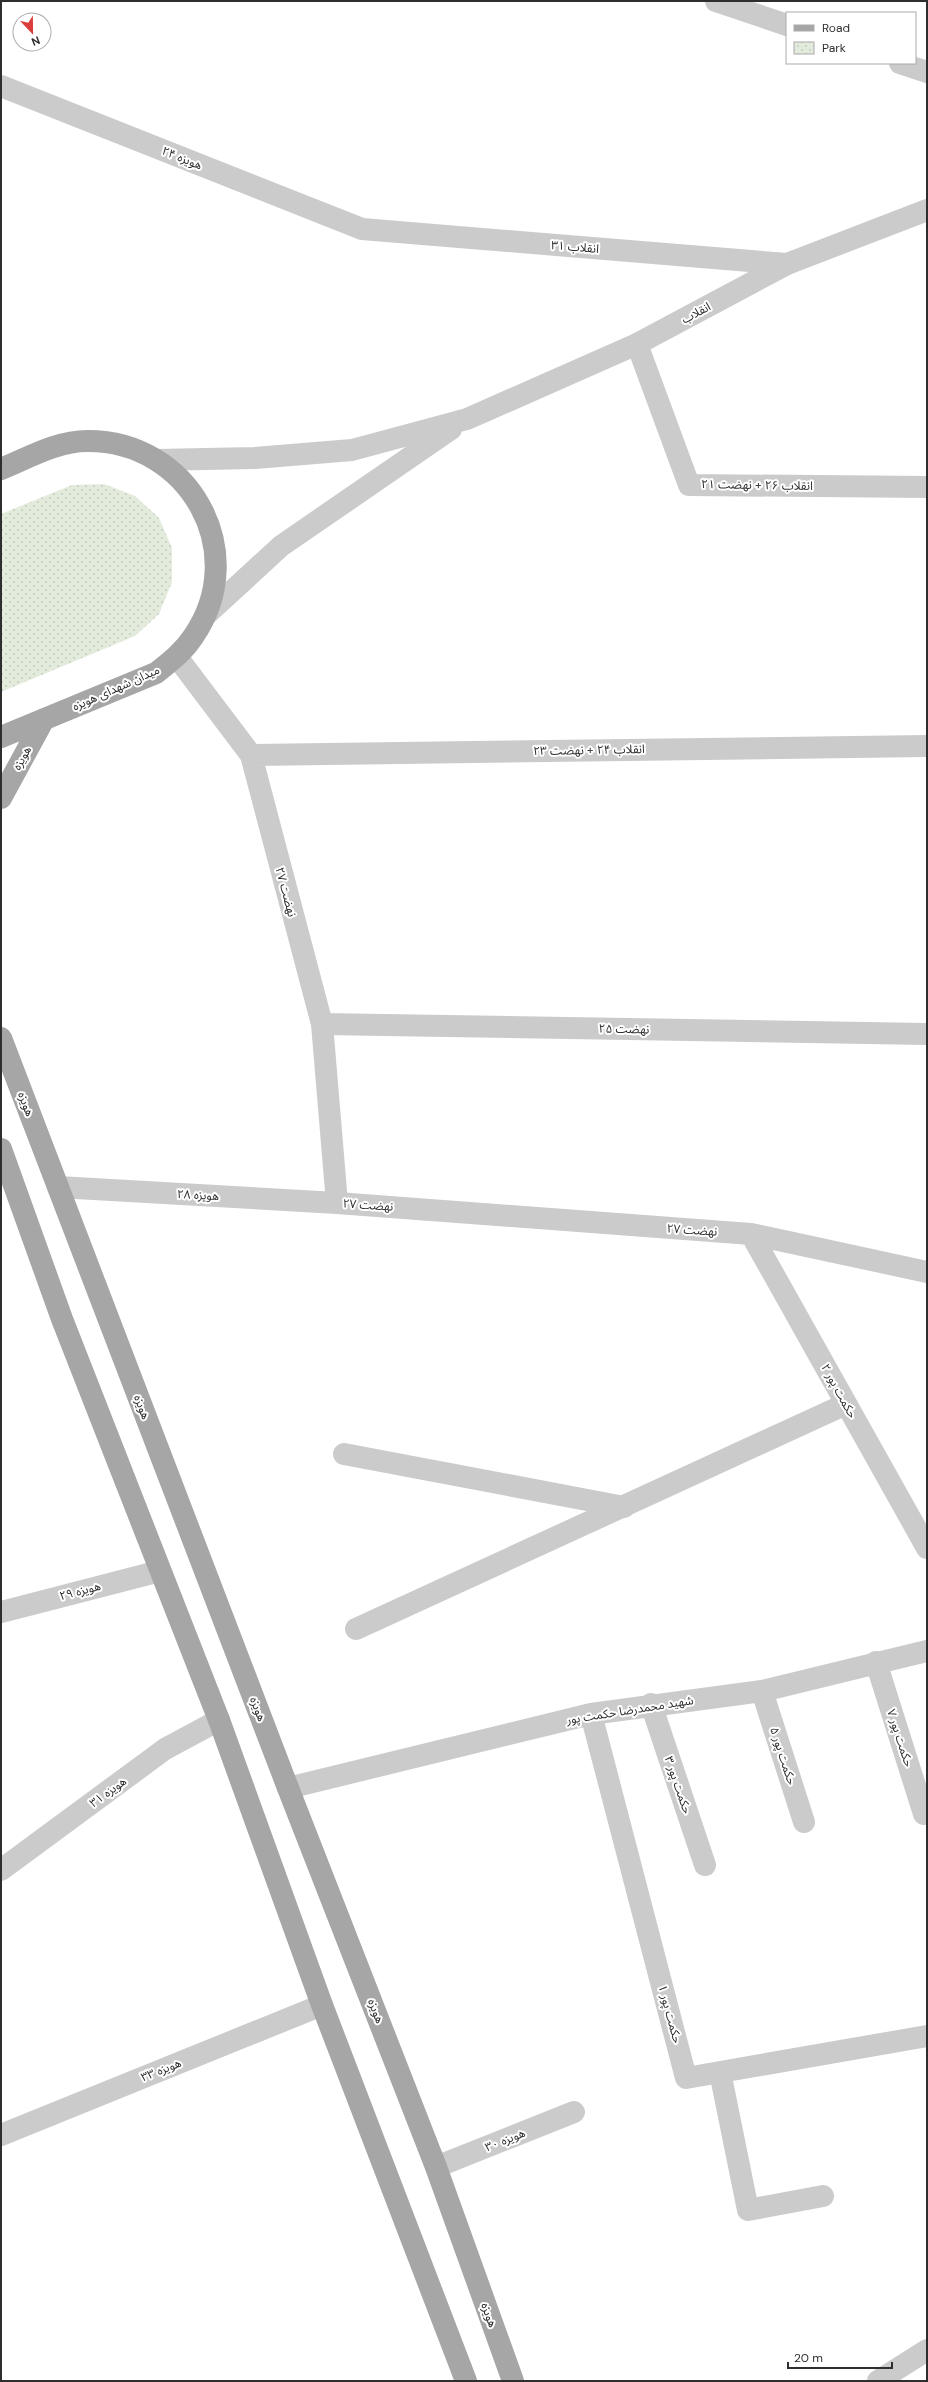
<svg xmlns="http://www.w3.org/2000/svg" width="928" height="2382" viewBox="0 0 928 2382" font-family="'DM Sans','Noto Sans Arabic',sans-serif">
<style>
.park{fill:url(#park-dots)}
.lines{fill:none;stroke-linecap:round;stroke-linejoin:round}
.minor{stroke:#cbcbcb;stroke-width:22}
.tertiary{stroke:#cbcbcb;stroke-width:22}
.primary{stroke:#a6a6a6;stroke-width:22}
.labels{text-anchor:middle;stroke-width:4;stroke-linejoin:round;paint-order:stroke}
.street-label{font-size:12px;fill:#2e2e2e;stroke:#fff}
</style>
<defs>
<pattern id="park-dots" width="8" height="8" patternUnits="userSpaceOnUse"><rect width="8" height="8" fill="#e3ebdd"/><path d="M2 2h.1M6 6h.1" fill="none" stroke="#c3cabe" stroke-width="1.8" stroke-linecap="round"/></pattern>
</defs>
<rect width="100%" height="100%" fill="#fff"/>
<path class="park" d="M 104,484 L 135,496 L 159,518 L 172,548 L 172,582 L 159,614 L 135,636 L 1,692 L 1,514 L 72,485 Z"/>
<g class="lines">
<path class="minor" d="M 716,1 L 787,25
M 900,63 L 927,72
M 1,86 L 362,229 L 787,264
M 637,344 L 689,485 L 927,487
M 177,657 L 251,755 L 322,1024 L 337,1203 L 751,1234 L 927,1272
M 251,755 L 927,746
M 322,1024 L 927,1034
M 58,1187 L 337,1203
M 751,1234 L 927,1548
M 344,1454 L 624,1507
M 1,1612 L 160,1571
M 356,1629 L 846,1404
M 876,1662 L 924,1814
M 762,1691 L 804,1822
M 651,1704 L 705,1865
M 591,1714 L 686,2078 L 927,2036
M 288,1788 L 591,1714 L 762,1691 L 927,1651
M 1,1870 L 165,1749 L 219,1720
M 720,2072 L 748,2210 L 823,2196
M 1,2135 L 322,2005
M 436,2167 L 574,2112
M 878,2381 L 927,2350"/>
<path class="tertiary" d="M 157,460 L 255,458 L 352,450 L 467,419 L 637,344 L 787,264 L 927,210
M 206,615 L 281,546 L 451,429"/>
<path class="primary" d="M 1,469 C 28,458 57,441 87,441 C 189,440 252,552 193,637 C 183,652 170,662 156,673 L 1,737
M 1,798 L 44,719
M 1,1038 L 288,1788 L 436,2167 L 513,2381
M 1,1149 L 62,1319 L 219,1720 L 322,2005 L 466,2381"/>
</g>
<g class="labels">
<g class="street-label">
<text transform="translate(182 158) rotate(22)" y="4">هویزه ۲۴</text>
<text transform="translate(575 247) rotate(5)" y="4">انقلاب ۳۱</text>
<text transform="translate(696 313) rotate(-28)" y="4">انقلاب</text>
<text transform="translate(757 485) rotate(1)" y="4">انقلاب ۲۶ + نهضت ۲۱</text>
<text transform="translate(116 688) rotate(-24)" y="4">میدان شهدای هویزه</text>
<text transform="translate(589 750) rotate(-1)" y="4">انقلاب ۲۴ + نهضت ۲۳</text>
<text transform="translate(22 758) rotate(-61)" y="4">هویزه</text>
<text transform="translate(286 892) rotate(75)" y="4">نهضت ۲۷</text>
<text transform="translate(624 1029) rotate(1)" y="4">نهضت ۲۵</text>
<text transform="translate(26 1104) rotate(69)" y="4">هویزه</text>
<text transform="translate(198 1195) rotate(3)" y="4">هویزه ۲۸</text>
<text transform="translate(368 1205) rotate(4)" y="4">نهضت ۲۷</text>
<text transform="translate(692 1230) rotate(4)" y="4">نهضت ۲۷</text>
<text transform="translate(839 1391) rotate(61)" y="4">حکمت پور ۲</text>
<text transform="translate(142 1407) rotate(69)" y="4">هویزه</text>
<text transform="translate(80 1591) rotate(-15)" y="4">هویزه ۲۹</text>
<text transform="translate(258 1709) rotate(69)" y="4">هویزه</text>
<text transform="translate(630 1710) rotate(-9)" y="4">شهید محمدرضا حکمت پور</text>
<text transform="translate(900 1738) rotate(72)" y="4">حکمت پور ۷</text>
<text transform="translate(783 1756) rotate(72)" y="4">حکمت پور ۵</text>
<text transform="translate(678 1785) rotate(71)" y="4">حکمت پور ۳</text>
<text transform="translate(108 1792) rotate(-36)" y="4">هویزه ۳۱</text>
<text transform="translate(376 2011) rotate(69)" y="4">هویزه</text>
<text transform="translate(670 2014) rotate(75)" y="4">حکمت پور ۱</text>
<text transform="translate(161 2070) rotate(-22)" y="4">هویزه ۳۳</text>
<text transform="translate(505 2140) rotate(-22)" y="4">هویزه ۳۰</text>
<text transform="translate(489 2315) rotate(70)" y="4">هویزه</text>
</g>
</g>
<rect width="928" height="2382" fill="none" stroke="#2e2e2e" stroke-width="4"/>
<rect x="786" y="12" width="130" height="52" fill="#ffffff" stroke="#ababab"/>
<rect x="794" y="25" width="20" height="6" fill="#a6a6a6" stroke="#ababab"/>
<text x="822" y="32" font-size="12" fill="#2e2e2e">Road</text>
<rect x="794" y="42" width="20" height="12" fill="url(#park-dots)" stroke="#ababab"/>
<text x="822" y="52" font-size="12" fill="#2e2e2e">Park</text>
<g transform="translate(32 32) rotate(158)"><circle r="19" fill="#ffffff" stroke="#ababab"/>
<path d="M0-3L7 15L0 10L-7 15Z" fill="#db3e3a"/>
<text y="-6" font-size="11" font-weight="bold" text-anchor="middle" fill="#2e2e2e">N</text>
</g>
<path d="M788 2362v6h104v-6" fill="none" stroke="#2e2e2e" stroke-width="2"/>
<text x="794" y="2362" font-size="12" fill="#2e2e2e" stroke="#ffffff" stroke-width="3" paint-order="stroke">20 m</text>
</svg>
